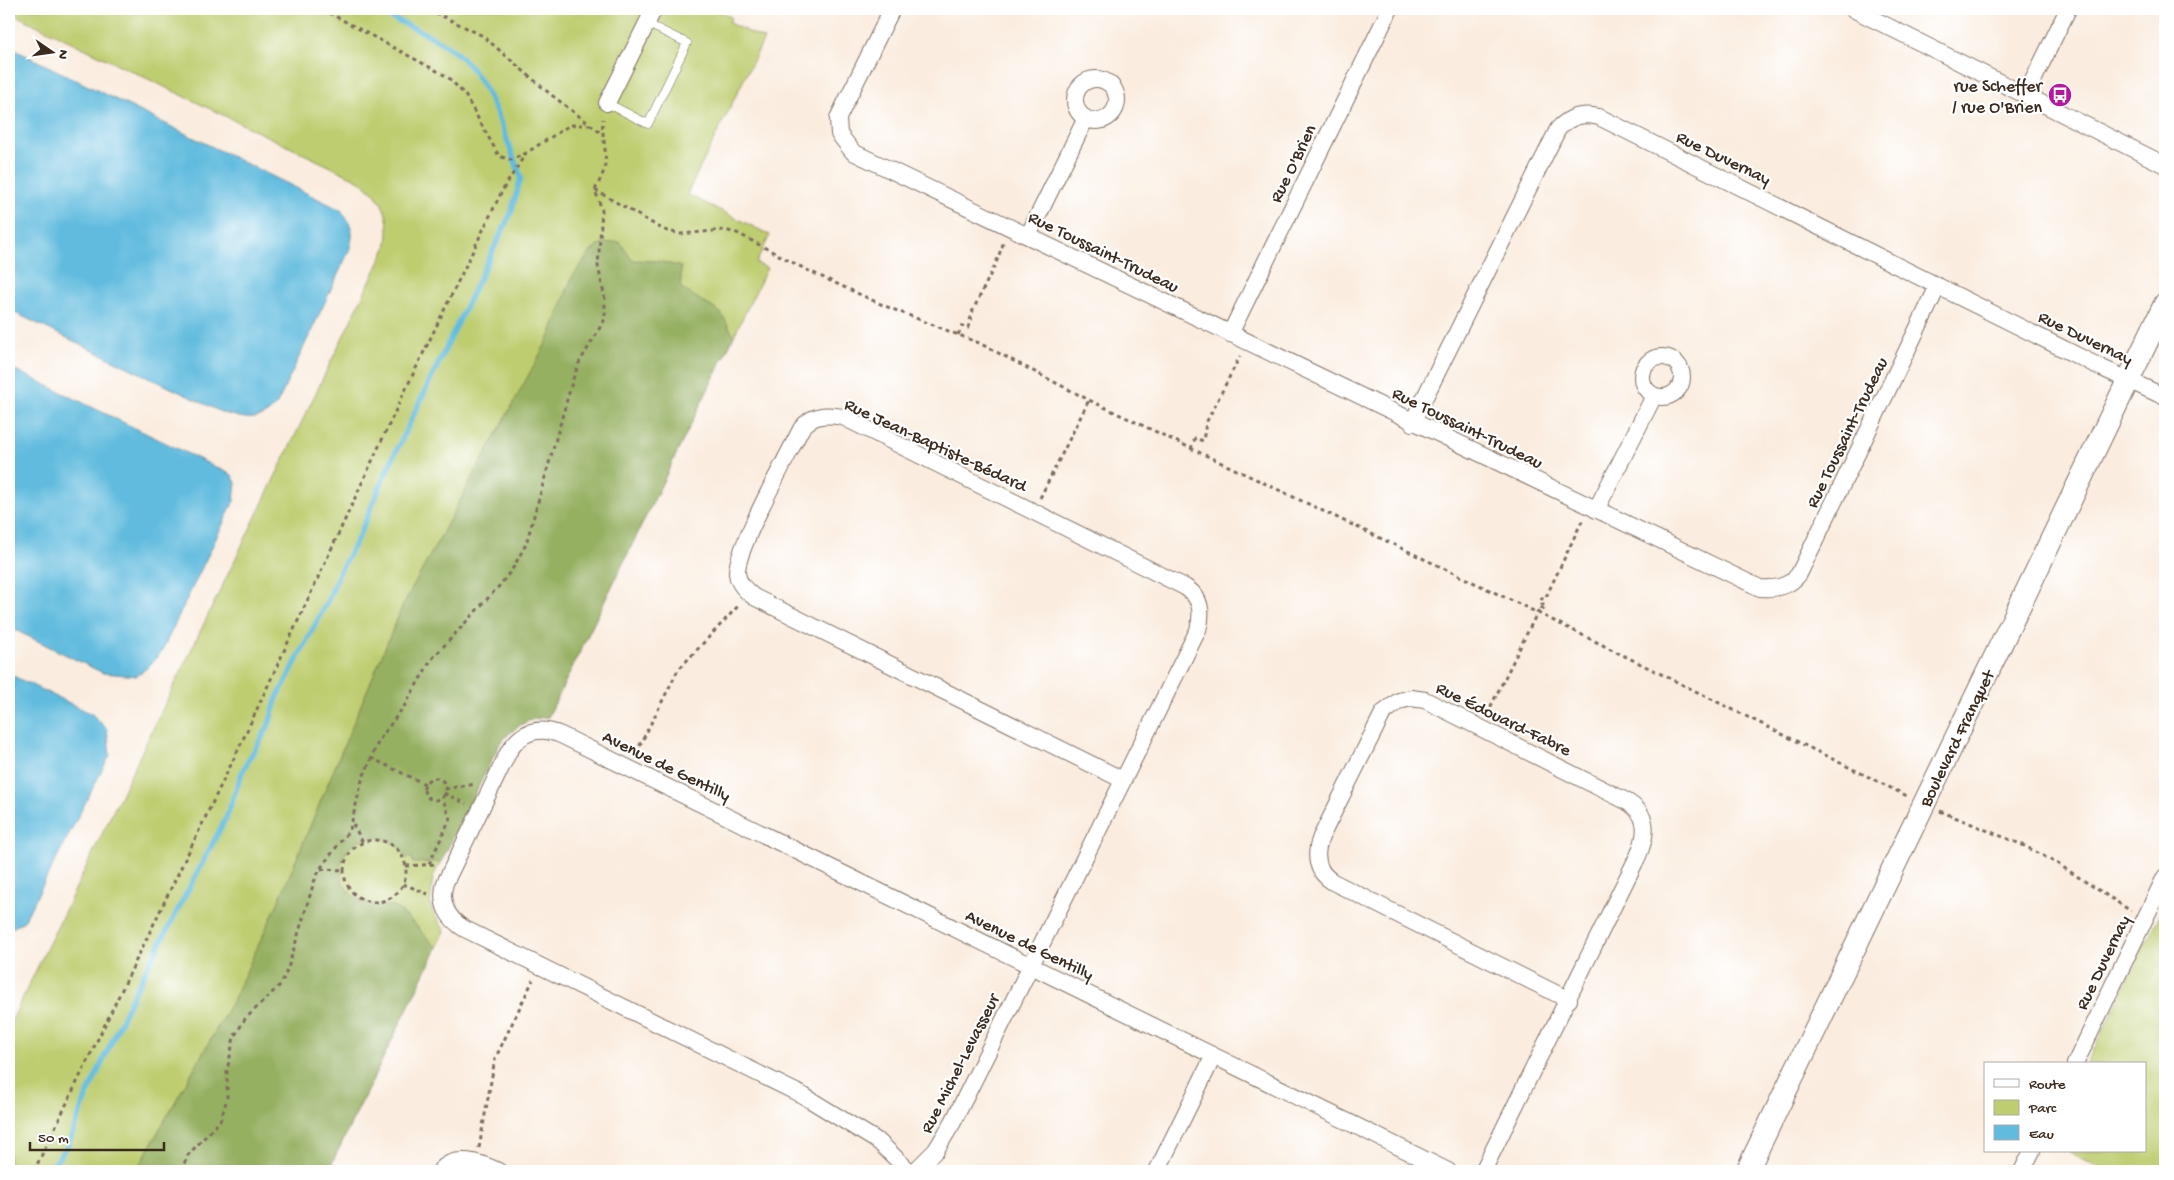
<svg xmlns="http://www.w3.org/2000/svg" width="2174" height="1180" viewBox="0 0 2174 1180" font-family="'Gochi Hand',sans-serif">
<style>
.green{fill:#becd6f;stroke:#7c7c46}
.forest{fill:#96b062;stroke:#686d40}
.water{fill:#61bbde;stroke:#4e727e}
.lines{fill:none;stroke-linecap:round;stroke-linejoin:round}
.stream{stroke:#61bbde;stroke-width:5.5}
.lane-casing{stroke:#7e6e61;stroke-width:9}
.street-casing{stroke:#7e6e61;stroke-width:18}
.secondary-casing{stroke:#7e6e61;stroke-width:24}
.path{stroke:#7e6e61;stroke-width:3;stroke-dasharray:4 4;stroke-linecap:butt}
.lane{stroke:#fff;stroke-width:8}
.street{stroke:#fff;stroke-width:16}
.secondary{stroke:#fff;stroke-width:22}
.labels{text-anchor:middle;stroke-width:4.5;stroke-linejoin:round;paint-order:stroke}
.poi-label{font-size:18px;fill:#3b2a1e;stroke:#fff;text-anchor:end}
.street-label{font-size:18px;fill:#3b2a1e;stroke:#fff}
</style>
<rect width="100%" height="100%" fill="#fff"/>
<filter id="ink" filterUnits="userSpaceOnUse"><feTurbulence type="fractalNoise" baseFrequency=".02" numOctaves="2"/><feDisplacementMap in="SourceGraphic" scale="10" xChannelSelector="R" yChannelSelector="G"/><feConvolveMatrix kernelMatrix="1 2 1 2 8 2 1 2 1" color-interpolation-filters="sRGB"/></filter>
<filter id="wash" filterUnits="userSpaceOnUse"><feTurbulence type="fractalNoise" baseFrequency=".0096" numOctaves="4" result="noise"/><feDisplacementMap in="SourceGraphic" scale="20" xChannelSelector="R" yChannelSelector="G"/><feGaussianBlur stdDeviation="1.12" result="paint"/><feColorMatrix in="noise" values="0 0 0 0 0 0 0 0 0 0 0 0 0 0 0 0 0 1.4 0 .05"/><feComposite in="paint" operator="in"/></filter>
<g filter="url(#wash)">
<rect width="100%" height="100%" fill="#faecde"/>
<path class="green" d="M 9,9 L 715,9 L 731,17 L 729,23 L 764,39 L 687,194 L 770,235 L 756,263 L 767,268 L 548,717 C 526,718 515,727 500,743 L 433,877 L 430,905 L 435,916 L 445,931 L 328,1171 L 9,1171 L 9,1026 L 386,248 C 392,218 385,201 362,182 L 9,12 Z
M 2164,906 L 2165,1171 L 2108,1171 L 2067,1151 L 2145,1151 L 2145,1064 L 2087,1064 Z"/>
<path class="forest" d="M 620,242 L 632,260 L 658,261 L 681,267 L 681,288 L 721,313 L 734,336 L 548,717 C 526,718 515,727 500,743 L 441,862 L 413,863 L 412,858 L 406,858 C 386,821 335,838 341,876 C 344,893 361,903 377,905 C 383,906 391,905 396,908 C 411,918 424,935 437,948 L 328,1171 L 136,1171 L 233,1000 L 277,905 L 403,605 L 550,336 L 572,277 L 593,249 L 604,243 Z"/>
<path class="water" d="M 9,47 L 341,210 C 352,226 355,231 349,251 L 277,404 C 259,424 248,419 223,413 L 9,310 Z
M 9,367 L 232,475 L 236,483 L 234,501 L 162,651 L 149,666 L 137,676 L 103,673 L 9,627 Z
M 9,674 L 92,714 L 107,729 L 110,755 L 24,921 L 9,930 Z"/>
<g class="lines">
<path class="stream" d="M 49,1171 L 68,1145 L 85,1100 L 131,999 L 226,818 L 243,770 L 269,725 L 276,700 L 330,596 L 339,573 L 359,536 L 388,468 L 511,213 L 521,177 C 506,140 491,85 462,58 C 437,35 401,23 371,9"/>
</g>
</g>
<g filter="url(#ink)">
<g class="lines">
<g class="lane-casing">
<path id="lane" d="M 607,103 L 648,124 L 687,43 L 646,23"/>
</g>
<g class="street-casing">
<path id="street" d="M 892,9 L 838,118 L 839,134 L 853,152 L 1760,588 C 1776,589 1789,587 1799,574 L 1938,286
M 1853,9 L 2165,165
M1075 100a21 21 0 1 1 42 0a21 21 0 1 1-42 0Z
M 2026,95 L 2068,9
M 607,103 L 654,9
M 1028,236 L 1086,118
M 1230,334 L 1390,9
M1642 377a20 20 0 1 1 40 0a20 20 0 1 1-40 0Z
M 1412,423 L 1558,129 C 1570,116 1582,113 1599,117 L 2102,368 L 2165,397
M 1596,510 L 1654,396
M 2075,1064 L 2165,877
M 440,1171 C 455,1153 481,1163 498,1171
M 909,1171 L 879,1142 L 804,1096 L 465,929 C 448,919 439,903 445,883 L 509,751 C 522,731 539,726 561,735 L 1448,1171
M 915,1171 L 936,1150 L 953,1122 L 1198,630 C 1203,612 1201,597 1185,587 L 843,417 C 826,414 812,414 801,429 C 788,456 736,548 737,573 C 738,584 746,591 754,597 L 1123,780
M 1157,1171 L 1213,1057
M 1483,1171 L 1638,856 C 1648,833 1649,814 1626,801 L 1425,700 L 1411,698 L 1399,701 L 1383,713 L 1321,837 C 1314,855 1316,872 1333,882 L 1569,1000
M 2022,1171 L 2032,1151"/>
</g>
<g class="secondary-casing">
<path id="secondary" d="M 1747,1171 L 2165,304"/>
</g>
<path class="path" d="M 322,9 L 448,77 L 465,95 L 499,156 L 511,160 L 526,153 L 570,125 L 591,125
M 428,9 L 483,36 L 549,93 L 601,133
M 595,190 L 664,230 L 681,234 L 724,230 L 737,233 L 807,270 L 885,306 L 979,343 L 1089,400 L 1538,613 L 1907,796
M 958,335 L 962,326 L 968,328 L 973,310 L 996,263 L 1004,241
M 1191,449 L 1195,438 L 1203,441 L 1206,423 L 1240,356
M 1040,498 L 1089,400
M 1487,714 L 1540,607 L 1544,609 L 1545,606 L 1540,603 L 1542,598 L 1545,599 L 1582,521
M 636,753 L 678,670 L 740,604
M 371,758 L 425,784
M424 789a11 11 0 1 1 22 0a11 11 0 1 1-22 0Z
M 445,789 L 476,784
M 444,793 L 466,804
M 1940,811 L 2025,846 L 2058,864 L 2131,911
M 353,824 L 363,843
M344 871a31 31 0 1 1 62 0a31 31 0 1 1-62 0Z
M 429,864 L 450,819 L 442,797
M 406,866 L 437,864
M 321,869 L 345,870
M 403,884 L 428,894
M 479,1148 L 495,1059 L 533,980
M 34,1171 L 238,750 L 400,401 L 502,191 L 526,153
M 181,1171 L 188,1155 L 220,1121 L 227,1099 L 227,1071 L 234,1037 L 245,1019 L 281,984 L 288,968 L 314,882 L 320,869 L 350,829 L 362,780 L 379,740 L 405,705 L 431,660 L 500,585 L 513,568 L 526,544 L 573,379 L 579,363 L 605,319 L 605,299 L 598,266 L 602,210 L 595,190 C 599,182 605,172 605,163 C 607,148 601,134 603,119"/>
<use href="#lane" class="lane"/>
<use href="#street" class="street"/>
<use href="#secondary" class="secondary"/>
</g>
</g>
<defs>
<g id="bus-disc" transform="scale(1.25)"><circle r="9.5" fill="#b5179e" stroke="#fff"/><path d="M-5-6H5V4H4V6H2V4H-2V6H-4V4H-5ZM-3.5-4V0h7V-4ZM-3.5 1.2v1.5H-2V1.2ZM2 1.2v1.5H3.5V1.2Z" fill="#fff"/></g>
</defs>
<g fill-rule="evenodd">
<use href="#bus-disc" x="2060" y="95"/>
</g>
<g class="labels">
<g class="poi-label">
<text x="2042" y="91">rue Scheffer<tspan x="2042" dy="21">/ rue O'Brien</tspan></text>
</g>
<g class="street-label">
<text transform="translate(1724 157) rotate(26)" y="6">Rue Duvernay</text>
<text transform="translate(1292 163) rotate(-64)" y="6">Rue O'Brien</text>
<text transform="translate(1104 251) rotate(26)" y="6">Rue Toussaint-Trudeau</text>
<text transform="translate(2086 337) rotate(26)" y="6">Rue Duvernay</text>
<text transform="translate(1468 427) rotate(26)" y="6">Rue Toussaint-Trudeau</text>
<text transform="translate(1846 432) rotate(-64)" y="6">Rue Toussaint-Trudeau</text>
<text transform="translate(936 444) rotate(25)" y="6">Rue Jean-Baptiste-Bédard</text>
<text transform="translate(1504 718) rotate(26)" y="6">Rue Édouard-Fabre</text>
<text transform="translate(1956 738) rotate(-64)" y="6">Boulevard Franquet</text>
<text transform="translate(667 765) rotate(26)" y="6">Avenue de Gentilly</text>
<text transform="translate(1030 944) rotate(26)" y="6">Avenue de Gentilly</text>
<text transform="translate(2102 962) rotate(-64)" y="6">Rue Duvernay</text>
<text transform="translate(959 1063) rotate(-63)" y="6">Rue Michel-Levasseur</text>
</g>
</g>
<rect width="2174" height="1180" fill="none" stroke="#fff" stroke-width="30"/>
<rect x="1984" y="1062" width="162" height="90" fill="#ffffff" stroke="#b1aaa5"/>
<rect x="1994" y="1079" width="25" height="8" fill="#ffffff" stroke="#b1aaa5"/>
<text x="2029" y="1088" font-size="15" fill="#3b2a1e">Route</text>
<rect x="1994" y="1100" width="25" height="15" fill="#becd6f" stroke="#b1aaa5"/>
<text x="2029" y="1112" font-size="15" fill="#3b2a1e">Parc</text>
<rect x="1994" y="1125" width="25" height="15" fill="#61bbde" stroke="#b1aaa5"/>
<text x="2029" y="1138" font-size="15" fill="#3b2a1e">Eau</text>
<g transform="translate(52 52) rotate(103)" stroke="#ffffff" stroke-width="4" paint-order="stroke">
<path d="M0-4L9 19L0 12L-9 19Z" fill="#3b2a1e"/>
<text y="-8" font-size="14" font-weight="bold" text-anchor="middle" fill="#3b2a1e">N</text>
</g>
<path d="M30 1142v8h134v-8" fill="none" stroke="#3b2a1e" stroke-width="2.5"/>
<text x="38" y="1142" font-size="15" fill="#3b2a1e" stroke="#ffffff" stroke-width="4" paint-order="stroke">50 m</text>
</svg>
